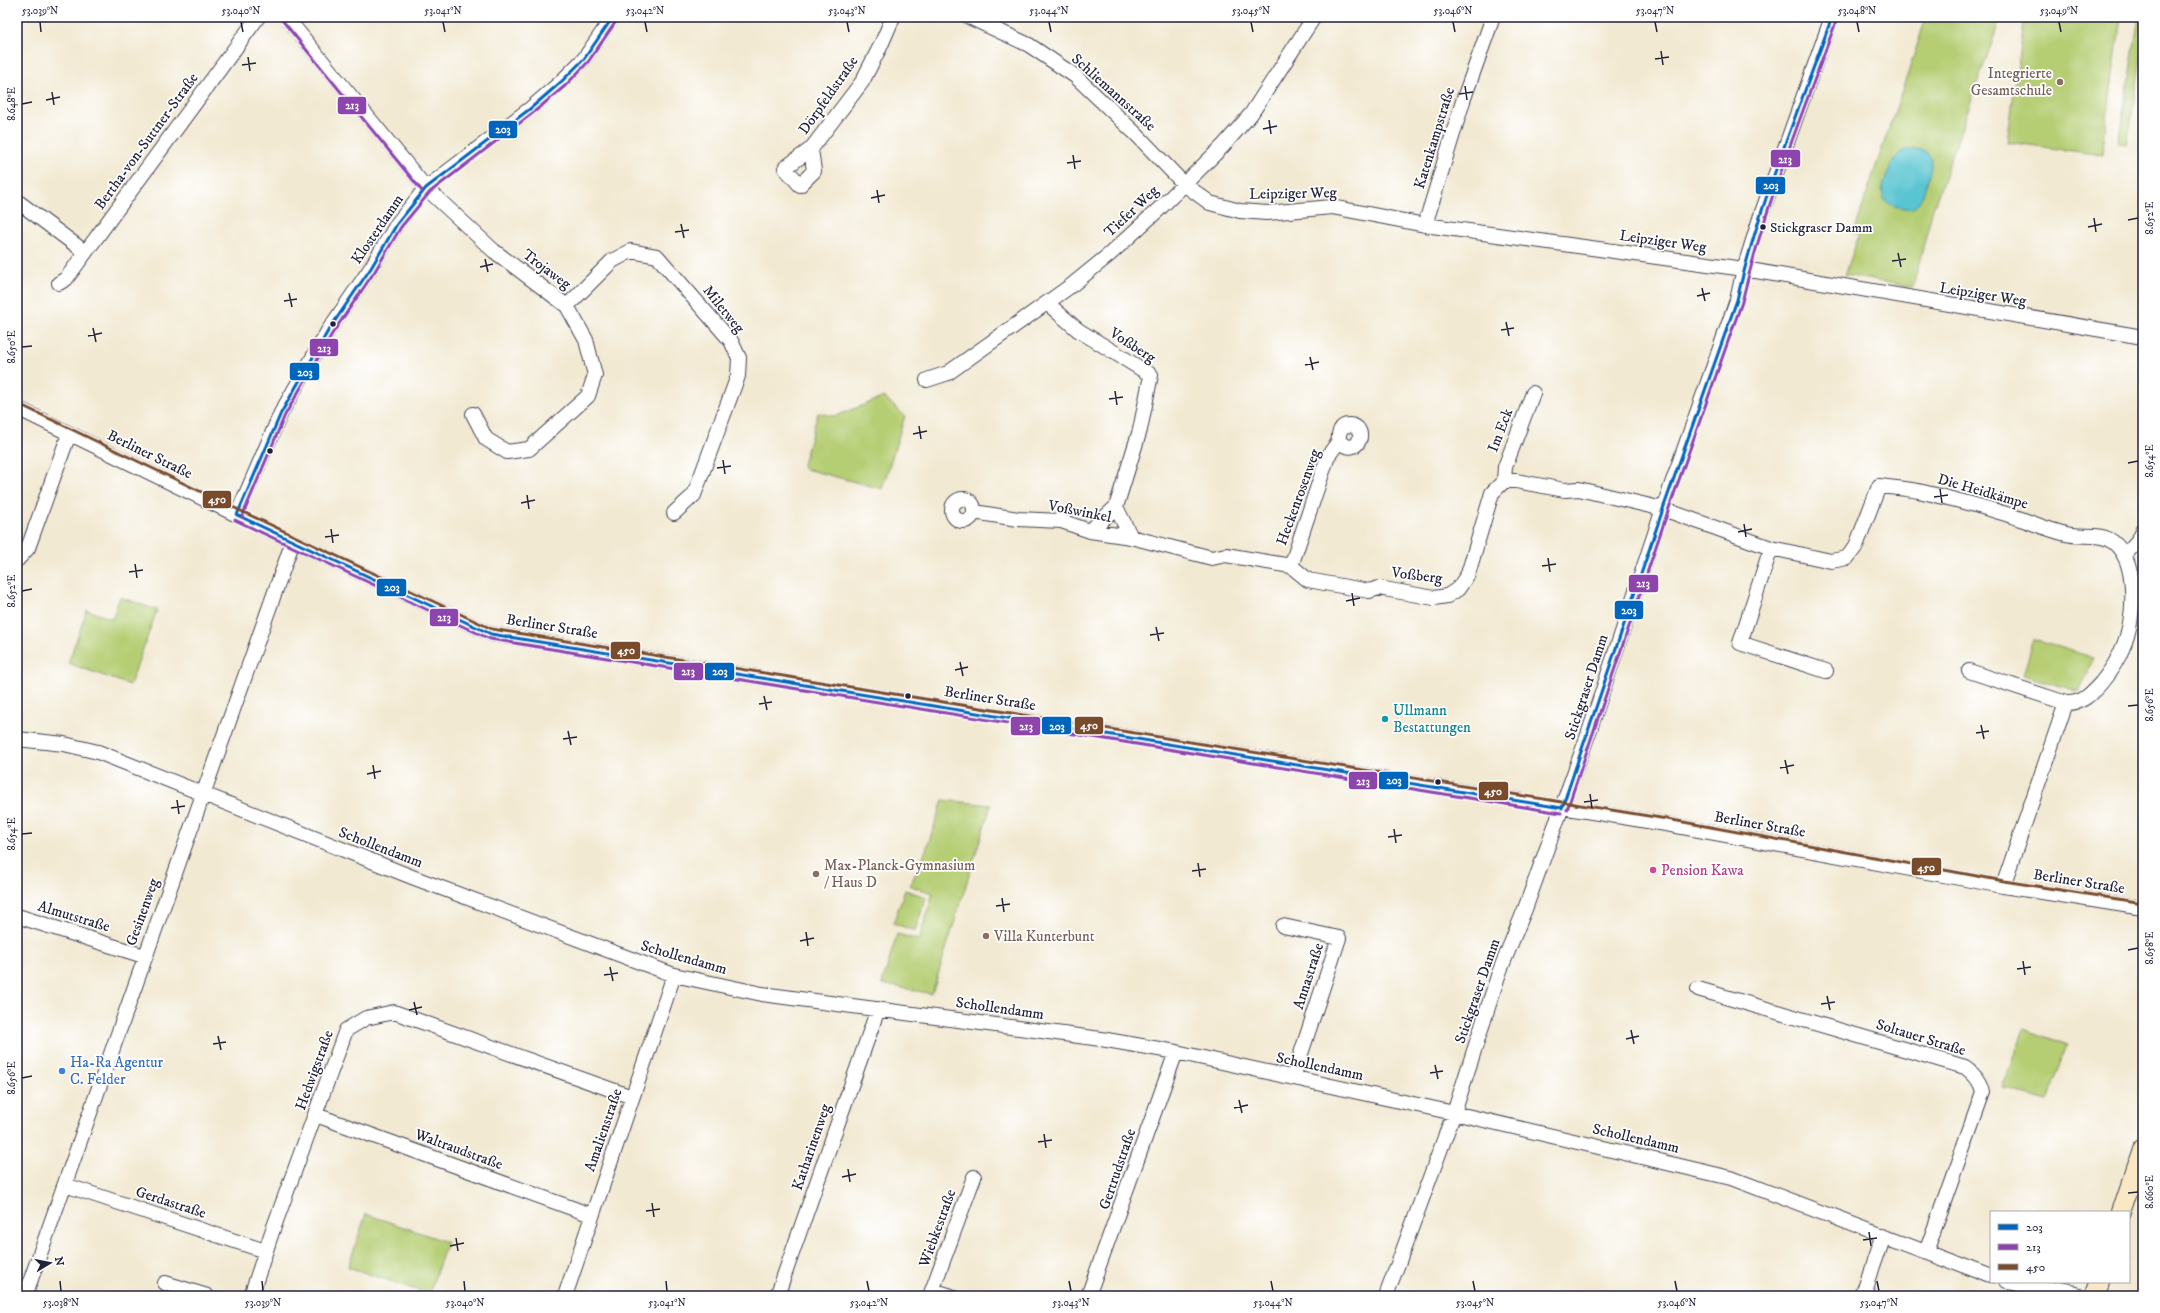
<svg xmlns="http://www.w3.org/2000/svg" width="2160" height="1313" viewBox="0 0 2160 1313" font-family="'IM FELL DW Pica',serif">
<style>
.green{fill:#b5ce73;stroke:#6c7857}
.water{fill:#59c5d0;stroke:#3e7486}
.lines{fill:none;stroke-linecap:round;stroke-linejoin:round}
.minor-casing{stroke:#414052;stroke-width:16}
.secondary-casing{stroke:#414052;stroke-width:22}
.minor{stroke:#fff;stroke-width:14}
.secondary{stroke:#fae7c3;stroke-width:20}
.bus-1-casing{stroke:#fff;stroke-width:6}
.bus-2-casing{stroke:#fff;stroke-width:6}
.bus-3-casing{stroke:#fff;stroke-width:6}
.bus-1{stroke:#0065bd;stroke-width:3}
.bus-2{stroke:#8e44ad;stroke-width:3}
.bus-3{stroke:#7a4b2a;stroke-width:3}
.ticks{fill:none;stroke:#22223b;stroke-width:1.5}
.education-dot{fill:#8d6e63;stroke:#fff;stroke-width:1.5}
.bus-dot{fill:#22223b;stroke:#fff;stroke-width:1.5}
.culture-dot{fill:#0f9aa8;stroke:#fff;stroke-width:1.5}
.hotel-dot{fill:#d1479c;stroke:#fff;stroke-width:1.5}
.shop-dot{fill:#3f7fe0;stroke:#fff;stroke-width:1.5}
.labels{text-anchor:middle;stroke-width:3.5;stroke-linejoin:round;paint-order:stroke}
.bus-label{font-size:14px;fill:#22223b;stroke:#fff;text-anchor:start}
.education-label{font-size:15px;fill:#785e54;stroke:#fff;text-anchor:start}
.street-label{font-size:15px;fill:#22223b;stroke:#fff}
.culture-label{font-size:15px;fill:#0d838f;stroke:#fff;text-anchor:start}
.hotel-label{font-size:15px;fill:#b23c85;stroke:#fff;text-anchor:start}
.shop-label{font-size:15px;fill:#366cbe;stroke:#fff;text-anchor:start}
.line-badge{stroke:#fff;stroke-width:1.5}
.badge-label{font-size:11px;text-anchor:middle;font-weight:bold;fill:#fff}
.neatline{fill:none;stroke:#22223b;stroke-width:1.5}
.ticks-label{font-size:10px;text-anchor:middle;fill:#22223b}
</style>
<rect width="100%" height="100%" fill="#fff"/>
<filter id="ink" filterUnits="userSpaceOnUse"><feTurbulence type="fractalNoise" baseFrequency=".025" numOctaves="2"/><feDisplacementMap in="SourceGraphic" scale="8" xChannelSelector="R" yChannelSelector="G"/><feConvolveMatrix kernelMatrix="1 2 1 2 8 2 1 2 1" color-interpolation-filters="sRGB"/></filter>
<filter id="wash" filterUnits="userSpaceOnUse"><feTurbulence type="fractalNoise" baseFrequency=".012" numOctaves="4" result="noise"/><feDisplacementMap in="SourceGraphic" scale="16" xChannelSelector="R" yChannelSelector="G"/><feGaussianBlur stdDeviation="0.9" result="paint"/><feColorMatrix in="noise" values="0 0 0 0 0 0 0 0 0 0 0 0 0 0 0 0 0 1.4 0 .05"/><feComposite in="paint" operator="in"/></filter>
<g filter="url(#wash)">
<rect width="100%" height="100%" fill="#f2e9d2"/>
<path class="green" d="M 1926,17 L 1999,17 L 1998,25 L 1932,212 L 1913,287 L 1845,275 L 1859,235 L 1854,234 C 1876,161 1904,90 1926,17 Z
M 2025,17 L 2121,17 L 2102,155 L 2007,142 Z
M 2139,17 L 2143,17 L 2143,47 L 2127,144 L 2118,143 Z
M 884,397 L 905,416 L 882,489 L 802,468 L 818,413 L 836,416 Z
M 120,597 L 157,610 L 130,685 L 68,663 L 87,610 L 112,619 Z
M 2034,639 L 2094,658 L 2078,691 L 2023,675 Z
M 943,800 L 991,805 L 932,994 L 882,984 L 897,934 L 919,940 L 933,893 L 910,886 L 926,850 Z
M 905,890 L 926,897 L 915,931 L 893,923 Z
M 2024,1029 L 2068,1045 L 2047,1101 L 2002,1088 Z
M 366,1214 L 447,1242 L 429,1294 L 348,1267 Z"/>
<path class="water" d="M 1908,149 C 1918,148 1927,151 1932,159 C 1931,169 1924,199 1916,206 C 1913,209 1909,209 1904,208 C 1878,205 1879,191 1889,171 C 1893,160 1897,153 1908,149 Z"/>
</g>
<g filter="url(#ink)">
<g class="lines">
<g class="minor-casing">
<path id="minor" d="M 286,17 L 426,188 L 494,251 L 567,306 L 586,340 L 595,375 L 588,396 L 529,449 L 507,452 L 486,439 L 473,414
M 969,17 L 1029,45 L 1075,76 L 1136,134 L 1184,184 L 1210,203 L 1240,211 L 1267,213 L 1332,207 L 1425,225 L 1744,269 L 2143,337
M 811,149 L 814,171 L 800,185 L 785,168 L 811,149 L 862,82 L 881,45 L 893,17
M 17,201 L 85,252
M 1425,225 L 1464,98 L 1493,17
M 59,283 L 66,279 L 258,17
M 1047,303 L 1078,330 L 1151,375 L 1140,430 L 1116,507 L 1131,537 L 1212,558 L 1226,555 L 1291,566 L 1308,580 L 1369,591 L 1379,588 L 1434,598 L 1447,596 L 1458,589 L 1468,574 L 1492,493 L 1504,481 L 1516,481 L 1565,490 L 1579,489 L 1663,509 L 1771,548 L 1831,561 L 1847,558 L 1856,546 L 1879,486 C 1895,488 1912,489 1927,493 C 1953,499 1980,506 2006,514 C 2026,520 2045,529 2066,534 C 2081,538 2101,532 2113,542 C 2139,562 2135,620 2123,647 C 2118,660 2110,672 2101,683 C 2091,694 2082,704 2066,703 L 2003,886
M 567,306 L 612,261 L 631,251 L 657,256 L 731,341 L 739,358 L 738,376 L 694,495 L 674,513
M 927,380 L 948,373 L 1072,285 L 1110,254 L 1158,210 L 1223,146 L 1251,114 L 1314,17
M 17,408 L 237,515 L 491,634 L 1666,824 L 2003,886 L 2143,908
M 1504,481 L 1505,467 L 1533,393
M952 510a11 11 0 1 1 22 0a11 11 0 1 1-22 0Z
M 974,512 L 1018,519 L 1061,521 L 1090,531 L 1131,537
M 237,515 L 281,413 L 328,331 L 371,268 L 397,224 L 426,188 L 531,108 L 561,82 L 584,59 L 613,17
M 1090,531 L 1116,507
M 1771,548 L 1740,643 L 1826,671
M 2125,555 L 2139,539 L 2143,530
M 17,560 L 28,548 L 69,434
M 1291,566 L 1328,456 L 1339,441 C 1338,434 1340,425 1349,425 C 1370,426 1358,460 1339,441
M 1969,671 L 2066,703
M 17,739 L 64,744 L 98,752 L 412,877 L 674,975 L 762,994 L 1101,1039 L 1176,1052 L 1454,1113 L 1731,1178 L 1991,1277
M 17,916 L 144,956
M 1283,926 L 1339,938 L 1293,1078
M 1698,989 L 1965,1067 C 1975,1074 1981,1081 1983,1092 L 1926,1252
M 316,1115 L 591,1215
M 65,1185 L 265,1251
M 2006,1282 L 2079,1296
M 165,1283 L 207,1296
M 932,1290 L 951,1296
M 25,1296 L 293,541
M 251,1296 L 272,1232 L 346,1030 L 366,1018 L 394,1012 L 632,1097
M 565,1296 L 674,975
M 777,1296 L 878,1009
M 930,1296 L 974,1177
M 1088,1296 L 1176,1052
M 1386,1296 L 1454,1113 L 1499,973 L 1525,909 L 1588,735 L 1663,509 L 1737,300 L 1744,269 L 1761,215 L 1832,17
M 1862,1296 L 1883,1235"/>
</g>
<g class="secondary-casing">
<path id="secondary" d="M 2122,1212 L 2143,1150
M 2094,1296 L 2099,1282"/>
</g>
<use href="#minor" class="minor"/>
<use href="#secondary" class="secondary"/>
<g class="bus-1-casing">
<path id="bus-1" d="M 237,515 L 491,634 L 1562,808
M 237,515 L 281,413 L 328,331 L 371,268 L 397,224 L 426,188 L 531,108 L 561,82 L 584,59 L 613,17
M 1562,808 L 1663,509 L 1737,300 C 1759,203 1799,110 1832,17"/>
</g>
<g class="bus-2-casing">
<path id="bus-2" d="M 282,20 L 422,191
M 242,517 L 285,415 L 332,334 L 375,271 L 401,227 L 430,192 L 534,112 L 565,86 L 588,62 L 617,20
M 235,520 L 490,639 L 1561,813
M 1567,810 L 1668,511 L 1742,302 C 1765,205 1803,112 1837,19"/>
</g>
<g class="bus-3-casing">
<path id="bus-3" d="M 19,404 L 239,510 L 492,629 L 1667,819 L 2004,881 L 2143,903"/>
</g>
<use href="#bus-1" class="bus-1"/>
<use href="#bus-2" class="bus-2"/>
<use href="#bus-3" class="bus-3"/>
</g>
</g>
<path class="ticks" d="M 40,22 L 41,32M 241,22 L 243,32M 443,22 L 445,32M 645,22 L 647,32M 847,22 L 849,32M 1049,22 L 1051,32M 1251,22 L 1253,32M 1453,22 L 1455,32M 1655,22 L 1657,32M 1857,22 L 1859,32M 2059,22 L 2061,32M 1661,51 L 1663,65M 248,57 L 250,71M 1655,59 L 1669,57M 242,65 L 256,63M 1465,86 L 1467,100M 52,92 L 54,105M 1459,94 L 1473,92M 46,100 L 60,97M 22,104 L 32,102M 1269,120 L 1271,134M 1263,129 L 1277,126M 1073,155 L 1075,169M 1067,163 L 1081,161M 877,190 L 879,203M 871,198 L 885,195M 2094,218 L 2096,232M 2128,220 L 2138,218M 681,224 L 684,238M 2088,227 L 2102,224M 675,232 L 689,230M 1898,253 L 1901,267M 485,259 L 488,272M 1892,261 L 1906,259M 480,267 L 493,264M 1702,288 L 1705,301M 289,293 L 292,307M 1697,296 L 1710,293M 284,301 L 297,299M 1506,322 L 1509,336M 93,328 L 96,342M 1501,330 L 1514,328M 88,336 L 102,333M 22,347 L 32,346M 1310,357 L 1313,370M 1305,365 L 1319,362M 1115,391 L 1117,405M 1109,399 L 1123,397M 919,426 L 921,439M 913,434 L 927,431M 723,460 L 725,474M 2128,463 L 2138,461M 717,468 L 731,466M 1940,489 L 1942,503M 527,495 L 529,509M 1934,497 L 1948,495M 521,503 L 535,500M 1744,524 L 1746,537M 331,529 L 333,543M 1738,532 L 1752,529M 325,537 L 339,535M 1548,558 L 1550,572M 135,564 L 137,578M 1542,566 L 1556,564M 129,572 L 143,570M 22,591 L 32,589M 1352,593 L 1354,606M 1346,601 L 1360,598M 1156,627 L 1159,641M 1150,635 L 1164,633M 960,662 L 963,676M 955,670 L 968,667M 764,696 L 767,710M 759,704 L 772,702M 2128,706 L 2138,705M 1981,725 L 1984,739M 568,731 L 571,745M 1976,733 L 1989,731M 563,739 L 577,737M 1785,760 L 1788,774M 373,765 L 375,779M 1780,768 L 1794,765M 367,774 L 381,771M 1590,794 L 1592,808M 177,800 L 179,814M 1584,802 L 1598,800M 171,808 L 185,806M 1394,829 L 1396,843M 22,834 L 32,833M 1388,837 L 1402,835M 1198,863 L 1200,877M 1192,871 L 1206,869M 1002,898 L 1004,912M 996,906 L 1010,904M 806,932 L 808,946M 800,941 L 814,938M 2128,950 L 2138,948M 2023,961 L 2025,975M 610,967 L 613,981M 2017,969 L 2031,967M 604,975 L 618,973M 1827,996 L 1830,1010M 414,1002 L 417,1015M 1821,1004 L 1835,1002M 409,1010 L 422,1007M 1631,1030 L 1634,1044M 218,1036 L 221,1050M 1626,1039 L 1639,1036M 213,1044 L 226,1042M 1435,1065 L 1438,1079M 1430,1073 L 1443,1071M 22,1078 L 32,1076M 1239,1100 L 1242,1113M 1234,1108 L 1248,1105M 1044,1134 L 1046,1148M 1038,1142 L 1052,1140M 848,1169 L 850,1182M 842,1177 L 856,1174M 2128,1193 L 2138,1192M 652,1203 L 654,1217M 646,1211 L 660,1209M 1869,1232 L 1871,1246M 456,1238 L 458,1251M 1863,1240 L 1877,1238M 450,1246 L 464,1243M 60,1281 L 61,1291M 262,1281 L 263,1291M 464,1281 L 465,1291M 666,1281 L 667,1291M 867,1281 L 869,1291M 1069,1281 L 1071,1291M 1271,1281 L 1273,1291M 1473,1281 L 1475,1291M 1675,1281 L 1677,1291M 1877,1281 L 1879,1291"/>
<g class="education-dot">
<circle cx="2060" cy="82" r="4"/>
<circle cx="816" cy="874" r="4"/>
<circle cx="986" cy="936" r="4"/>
</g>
<g class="bus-dot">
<circle cx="1763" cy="227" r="3.5"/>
<circle cx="333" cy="324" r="3.5"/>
<circle cx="270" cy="451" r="3.5"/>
<circle cx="908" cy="696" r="3.5"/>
<circle cx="1438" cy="782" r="3.5"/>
</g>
<circle class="culture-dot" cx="1385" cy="719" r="4"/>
<circle class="hotel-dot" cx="1653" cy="870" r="4"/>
<circle class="shop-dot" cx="62" cy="1071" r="4"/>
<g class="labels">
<g class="bus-label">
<text x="1770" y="232">Stickgraser Damm</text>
</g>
<g class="education-label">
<text x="2052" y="78" text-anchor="end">Integrierte<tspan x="2052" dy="17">Gesamtschule</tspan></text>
<text x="824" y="870">Max-Planck-Gymnasium<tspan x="824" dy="17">/ Haus D</tspan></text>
<text x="994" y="941">Villa Kunterbunt</text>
</g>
<g class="street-label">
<text transform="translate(1114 92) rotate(42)" y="5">Schliemannstraße</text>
<text transform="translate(828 95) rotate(-55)" y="5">Dörpfeldstraße</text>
<text transform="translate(1434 138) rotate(-73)" y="5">Katenkampstraße</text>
<text transform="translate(146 141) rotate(-54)" y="5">Bertha-von-Suttner-Straße</text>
<text transform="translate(1293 193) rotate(-1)" y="5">Leipziger Weg</text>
<text transform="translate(1131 211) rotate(-43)" y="5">Tiefer Weg</text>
<text transform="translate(377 229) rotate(-56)" y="5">Klosterdamm</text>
<text transform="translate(1663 241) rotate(8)" y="5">Leipziger Weg</text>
<text transform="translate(547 269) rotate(37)" y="5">Trojaweg</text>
<text transform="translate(1983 294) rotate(9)" y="5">Leipziger Weg</text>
<text transform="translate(724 309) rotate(51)" y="5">Miletweg</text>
<text transform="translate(1133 345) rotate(33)" y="5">Voßberg</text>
<text transform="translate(1500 430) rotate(-69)" y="5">Im Eck</text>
<text transform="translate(150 454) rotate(26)" y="5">Berliner Straße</text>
<text transform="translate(1983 491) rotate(16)" y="5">Die Heidkämpe</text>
<text transform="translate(1298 497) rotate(-70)" y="5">Heckenrosenweg</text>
<text transform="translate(1080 511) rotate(11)" y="5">Voßwinkel</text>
<text transform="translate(1417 575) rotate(7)" y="5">Voßberg</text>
<text transform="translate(552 626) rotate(9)" y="5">Berliner Straße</text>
<text transform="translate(1586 687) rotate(-72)" y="5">Stickgraser Damm</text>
<text transform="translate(990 698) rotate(9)" y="5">Berliner Straße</text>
<text transform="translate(1760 824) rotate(10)" y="5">Berliner Straße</text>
<text transform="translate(381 847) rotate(21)" y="5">Schollendamm</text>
<text transform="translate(2079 881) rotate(9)" y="5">Berliner Straße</text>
<text transform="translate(142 912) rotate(-70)" y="5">Gesinenweg</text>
<text transform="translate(74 916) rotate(17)" y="5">Almutstraße</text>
<text transform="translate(684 957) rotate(16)" y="5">Schollendamm</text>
<text transform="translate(1308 976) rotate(-72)" y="5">Annastraße</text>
<text transform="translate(1477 991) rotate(-71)" y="5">Stickgraser Damm</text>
<text transform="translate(1000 1008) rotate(8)" y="5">Schollendamm</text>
<text transform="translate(1921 1037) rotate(17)" y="5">Soltauer Straße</text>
<text transform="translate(1320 1066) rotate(12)" y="5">Schollendamm</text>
<text transform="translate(314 1070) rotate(-70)" y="5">Hedwigstraße</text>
<text transform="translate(603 1130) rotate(-71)" y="5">Amalienstraße</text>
<text transform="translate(1636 1138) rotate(13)" y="5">Schollendamm</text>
<text transform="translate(811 1147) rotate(-71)" y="5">Katharinenweg</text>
<text transform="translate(459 1149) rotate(20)" y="5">Waltraudstraße</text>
<text transform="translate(1117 1169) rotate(-71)" y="5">Gertrudstraße</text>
<text transform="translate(171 1202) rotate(18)" y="5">Gerdastraße</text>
<text transform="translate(937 1228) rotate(-70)" y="5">Wiebkestraße</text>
</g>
<g class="culture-label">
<text x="1393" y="715">Ullmann<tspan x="1393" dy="17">Bestattungen</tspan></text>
</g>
<g class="hotel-label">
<text x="1661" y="875">Pension Kawa</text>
</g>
<g class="shop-label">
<text x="70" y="1067">Ha-Ra Agentur<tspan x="70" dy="17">C. Felder</tspan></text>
</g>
</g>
<g class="line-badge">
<rect x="337" y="96" width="30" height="19" rx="4" fill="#8e44ad"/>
<rect x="488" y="120" width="30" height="19" rx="4" fill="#0065bd"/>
<rect x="1770" y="149" width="31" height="19" rx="4" fill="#8e44ad"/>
<rect x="1755" y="176" width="31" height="19" rx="4" fill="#0065bd"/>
<rect x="309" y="338" width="30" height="19" rx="4" fill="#8e44ad"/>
<rect x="289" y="362" width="31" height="19" rx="4" fill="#0065bd"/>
<rect x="202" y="490" width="30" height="19" rx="4" fill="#7a4b2a"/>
<rect x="1628" y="574" width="31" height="19" rx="4" fill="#8e44ad"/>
<rect x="376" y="578" width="31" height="19" rx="4" fill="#0065bd"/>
<rect x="1614" y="600" width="30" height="20" rx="4" fill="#0065bd"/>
<rect x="429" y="608" width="30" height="19" rx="4" fill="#8e44ad"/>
<rect x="610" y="641" width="31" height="19" rx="4" fill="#7a4b2a"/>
<rect x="704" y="662" width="31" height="19" rx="4" fill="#0065bd"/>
<rect x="673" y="662" width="31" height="19" rx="4" fill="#8e44ad"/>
<rect x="1074" y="716" width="30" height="19" rx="4" fill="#7a4b2a"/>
<rect x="1041" y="716" width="31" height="19" rx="4" fill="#0065bd"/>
<rect x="1010" y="716" width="31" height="20" rx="4" fill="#8e44ad"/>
<rect x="1378" y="771" width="31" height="19" rx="4" fill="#0065bd"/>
<rect x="1348" y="771" width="30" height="19" rx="4" fill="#8e44ad"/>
<rect x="1478" y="781" width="31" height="20" rx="4" fill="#7a4b2a"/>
<rect x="1911" y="857" width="31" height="19" rx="4" fill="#7a4b2a"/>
</g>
<g class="badge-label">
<text x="352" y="109">213</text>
<text x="503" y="133">203</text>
<text x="1785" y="163">213</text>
<text x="1771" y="189">203</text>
<text x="324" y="352">213</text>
<text x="305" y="376">203</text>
<text x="217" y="503">450</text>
<text x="1643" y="587">213</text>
<text x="392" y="591">203</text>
<text x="1629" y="614">203</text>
<text x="444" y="621">213</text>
<text x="626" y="654">450</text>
<text x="720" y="675">203</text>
<text x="688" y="675">213</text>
<text x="1089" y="729">450</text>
<text x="1057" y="730">203</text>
<text x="1026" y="730">213</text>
<text x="1394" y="784">203</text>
<text x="1363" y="785">213</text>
<text x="1493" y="795">450</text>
<text x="1926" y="871">450</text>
</g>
<rect width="2160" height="1313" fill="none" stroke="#fff" stroke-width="44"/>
<rect x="1990" y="1211" width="140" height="72" fill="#ffffff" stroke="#a7a7b1"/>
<rect x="1998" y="1224" width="20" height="6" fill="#0065bd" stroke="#a7a7b1"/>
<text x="2026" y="1231" font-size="12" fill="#22223b">203</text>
<rect x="1998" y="1244" width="20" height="6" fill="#8e44ad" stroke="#a7a7b1"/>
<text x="2026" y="1251" font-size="12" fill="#22223b">213</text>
<rect x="1998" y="1264" width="20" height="6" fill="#7a4b2a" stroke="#a7a7b1"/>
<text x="2026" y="1271" font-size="12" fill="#22223b">450</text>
<g transform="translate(50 1263) rotate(80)" stroke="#ffffff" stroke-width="3" paint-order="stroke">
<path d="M0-3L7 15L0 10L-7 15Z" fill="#22223b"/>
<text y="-6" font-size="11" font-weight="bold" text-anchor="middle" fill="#22223b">N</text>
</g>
<rect x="22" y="22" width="2116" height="1269" class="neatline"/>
<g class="ticks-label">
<text x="40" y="14">53.039°N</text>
<text x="241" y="14">53.040°N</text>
<text x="443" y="14">53.041°N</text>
<text x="645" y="14">53.042°N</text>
<text x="847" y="14">53.043°N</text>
<text x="1049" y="14">53.044°N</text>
<text x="1251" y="14">53.045°N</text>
<text x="1453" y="14">53.046°N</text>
<text x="1655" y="14">53.047°N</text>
<text x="1857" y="14">53.048°N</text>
<text x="2059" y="14">53.049°N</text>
<text transform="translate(11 104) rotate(-90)" y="4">8.648°E</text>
<text transform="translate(2149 218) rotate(-90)" y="4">8.652°E</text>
<text transform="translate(11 347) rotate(-90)" y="4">8.650°E</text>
<text transform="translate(2149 461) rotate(-90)" y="4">8.654°E</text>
<text transform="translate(11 591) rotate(-90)" y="4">8.652°E</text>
<text transform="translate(2149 705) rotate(-90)" y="4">8.656°E</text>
<text transform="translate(11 834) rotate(-90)" y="4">8.654°E</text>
<text transform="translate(2149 948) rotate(-90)" y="4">8.658°E</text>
<text transform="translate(11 1078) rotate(-90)" y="4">8.656°E</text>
<text transform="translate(2149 1192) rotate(-90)" y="4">8.660°E</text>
<text x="61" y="1306">53.038°N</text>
<text x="263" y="1306">53.039°N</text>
<text x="465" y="1306">53.040°N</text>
<text x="667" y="1306">53.041°N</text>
<text x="869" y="1306">53.042°N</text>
<text x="1071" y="1306">53.043°N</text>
<text x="1273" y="1306">53.044°N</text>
<text x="1475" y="1306">53.045°N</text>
<text x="1677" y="1306">53.046°N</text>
<text x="1879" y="1306">53.047°N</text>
</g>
</svg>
